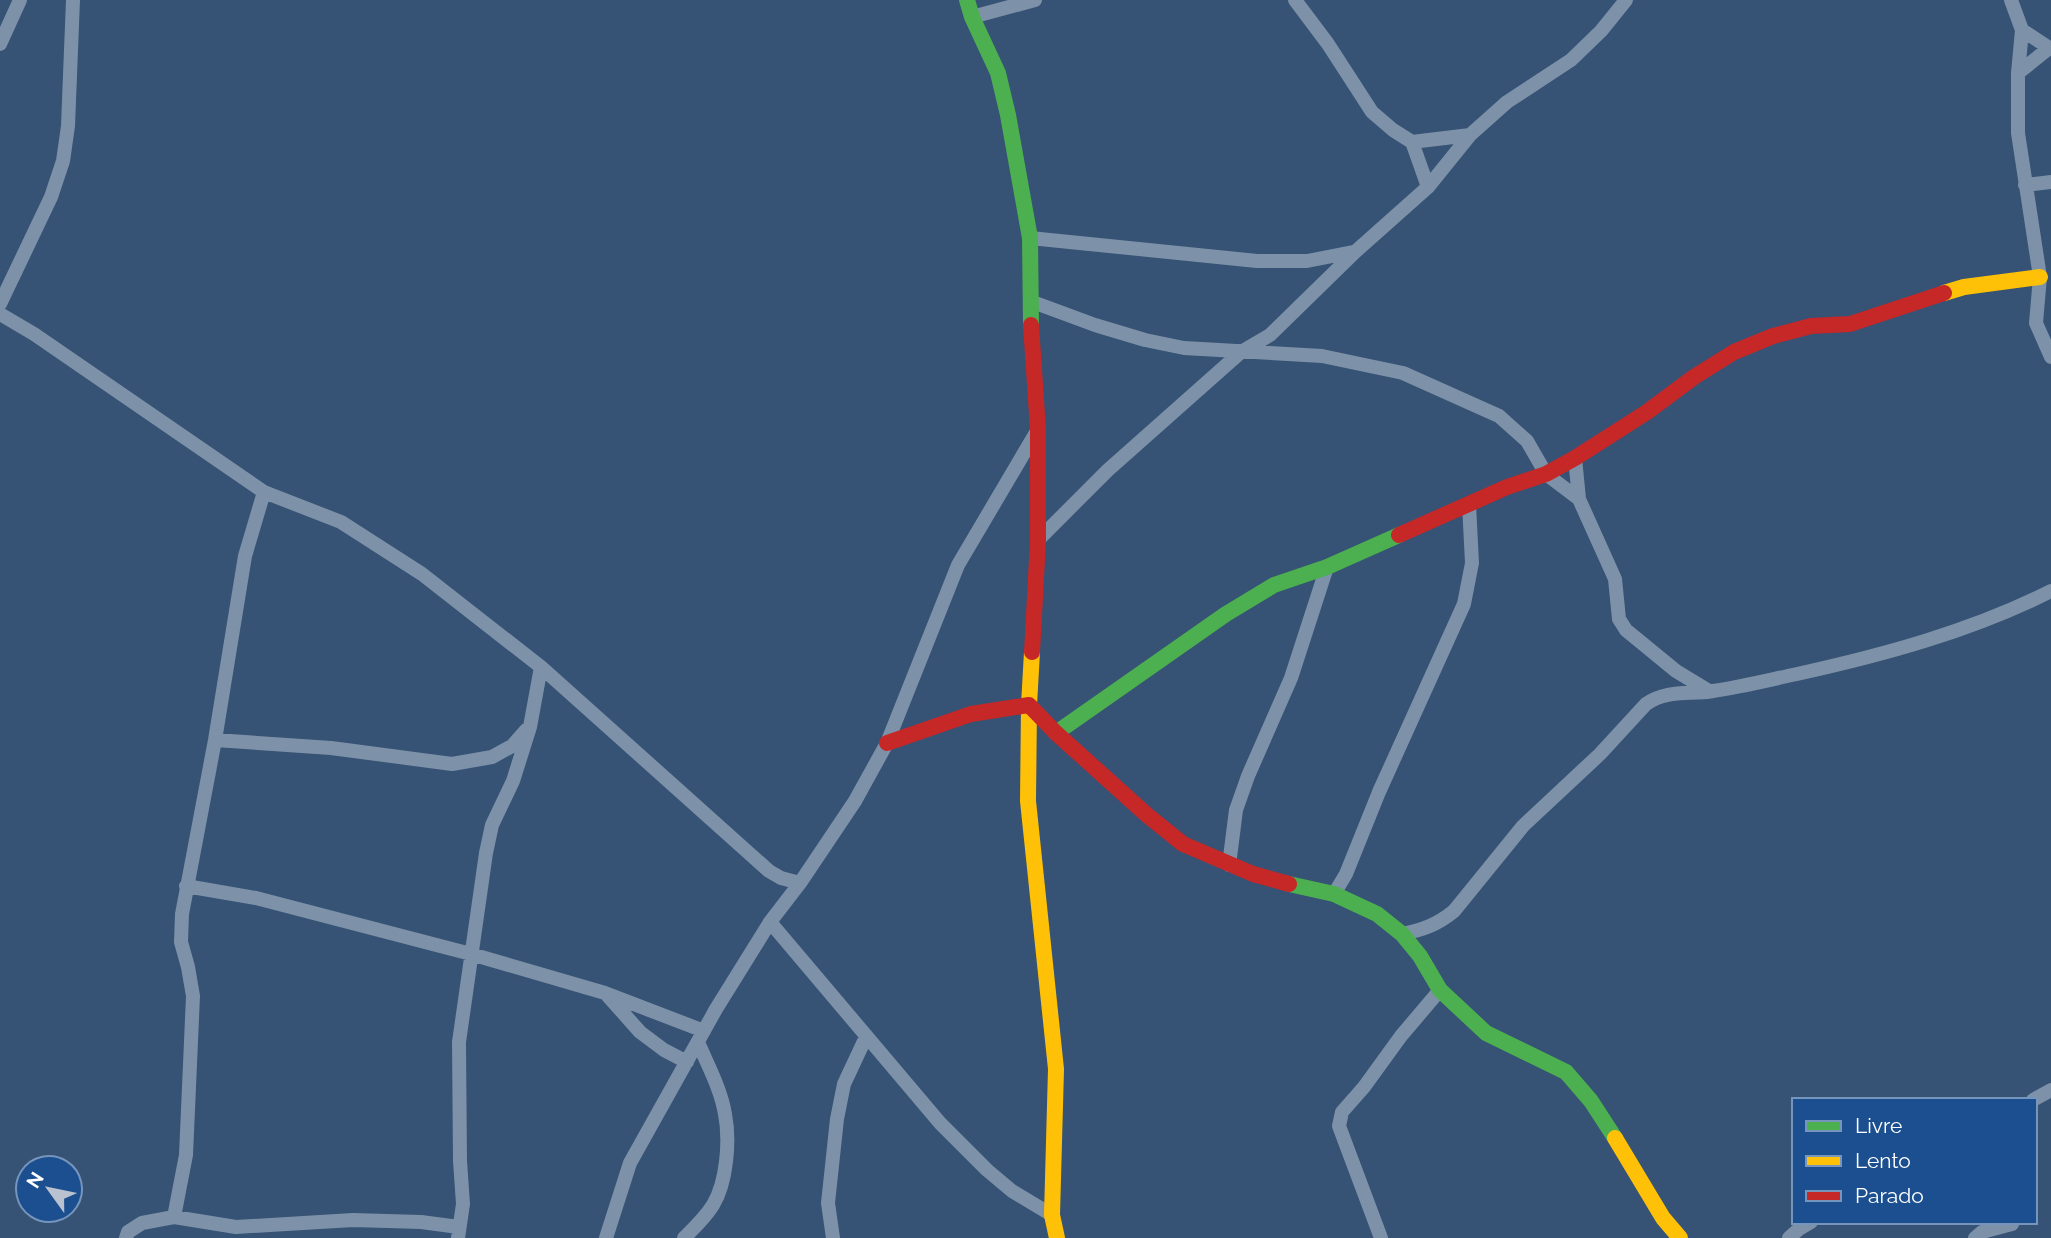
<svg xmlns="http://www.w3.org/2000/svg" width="2051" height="1238" viewBox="0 0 2051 1238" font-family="Raleway,sans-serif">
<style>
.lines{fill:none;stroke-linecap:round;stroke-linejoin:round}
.street{stroke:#7d92a8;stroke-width:14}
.fast{stroke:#4caf50;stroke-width:16}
.slow{stroke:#ffc107;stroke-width:16}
.jam{stroke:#c62828;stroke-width:16}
</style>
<rect width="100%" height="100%" fill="#365274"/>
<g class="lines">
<path class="street" d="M 1295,0 L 1328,44 L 1372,112 L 1393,130 L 1412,142 L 1428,187
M 2011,0 L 2022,30 L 2018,73 L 2018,133 L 2040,277 L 2036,323 L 2051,357
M 972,17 L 1035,0
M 2022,30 L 2051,49
M 0,44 L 20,0
M 2018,73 L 2048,49
M 1412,142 L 1470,135
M 2025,185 L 2051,182
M 1030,238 L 1257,261 L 1307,261 L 1353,252
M 1030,301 L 1095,325 L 1145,340 L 1184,348 L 1322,356 L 1403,373 L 1499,416 L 1527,441 L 1546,474 L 1579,499
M 0,304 L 51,197 L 63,161 L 68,126 L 73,0
M 0,314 L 34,334 L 264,492 L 341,522 L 422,574 L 541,667 L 769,871 L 781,878 L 800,883
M 1575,458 L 1579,499 L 1615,579 L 1619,619 L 1626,630 L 1676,671 L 1709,691
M 1038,540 L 1108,470 L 1241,352 L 1270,335 L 1355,252 L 1428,187 L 1470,135 L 1507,102 L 1571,60 L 1601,31 L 1626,0
M 215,740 L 331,748 L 452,764 L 492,757 L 512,746 L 526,730
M 1229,865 L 1236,810 L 1248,776 L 1291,678 L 1327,567
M 186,886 L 256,898 L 471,954 L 605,993 L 704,1031
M 1334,894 L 1346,874 L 1379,792 L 1464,604 L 1472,563 L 1469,504
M 770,922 L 940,1123 L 987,1170 L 1012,1191 L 1052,1215
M 1402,934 C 1422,930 1437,925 1454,911 L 1523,826 L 1600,754 L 1646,704 C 1667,689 1690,695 1713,691 C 1741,687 1769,680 1797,674 C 1883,655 1972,631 2051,591
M 608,996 L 640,1032 L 664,1050 L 687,1062
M 2033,1100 L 2051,1090
M 174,1217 L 186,1155 L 193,996 L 188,967 L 181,942 L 182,914 L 215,740 L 245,556 L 264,492
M 126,1238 L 128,1232 L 142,1223 L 174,1217 L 236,1227 L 353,1220 L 421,1222 L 459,1227
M 458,1238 L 463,1204 L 460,1161 L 459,1042 L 486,853 L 492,825 L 513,781 L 530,727 L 541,667
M 606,1238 L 630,1163 L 716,1009 L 770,922 L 800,883 L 855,801 L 887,743 L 958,565 L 1037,431
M 684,1238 C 694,1228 705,1218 713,1205 C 727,1182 730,1140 725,1114 C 721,1089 707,1064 698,1042
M 833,1238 L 828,1203 L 837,1119 L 844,1084 L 866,1037
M 1381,1238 L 1339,1126 L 1342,1112 L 1364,1087 L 1401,1036 L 1440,990
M 1789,1238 L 1799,1229 L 1811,1222
M 1975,1238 L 1982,1232 L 2012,1224"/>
<path class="fast" d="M 967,0 L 972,17 L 998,73 L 1008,115 L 1030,238 L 1031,325
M 1056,733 L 1226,614 L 1274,585 L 1327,567 L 1399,535
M 1289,884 L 1334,894 L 1377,914 L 1402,934 L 1420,956 L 1440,990 L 1486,1033 L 1566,1072 L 1591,1101 L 1615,1138"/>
<path class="slow" d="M 1944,293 L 1964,287 L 2040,277
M 1032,652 L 1029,705 L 1028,801 L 1056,1069 L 1052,1215 L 1057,1238
M 1615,1138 L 1663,1218 L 1680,1238"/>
<path class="jam" d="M 1031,325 L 1038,430 L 1038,540 L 1032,652
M 1399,535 L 1507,487 L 1546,474 L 1575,458 L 1647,412 L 1694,377 L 1734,352 L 1773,336 L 1811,326 L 1850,324 L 1944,293
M 887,743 L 971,714 L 1029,705 L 1056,733 L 1147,815 L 1183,844 L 1253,874 L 1289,884"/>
</g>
<rect x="1792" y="1098" width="245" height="126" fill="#1b4f8f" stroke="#7695bc" stroke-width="2"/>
<rect x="1806" y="1121" width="35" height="10" fill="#4caf50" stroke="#7695bc" stroke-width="2"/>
<text x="1855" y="1133" font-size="21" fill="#ffffff">Livre</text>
<rect x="1806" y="1156" width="35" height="10" fill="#ffc107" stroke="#7695bc" stroke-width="2"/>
<text x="1855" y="1168" font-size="21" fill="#ffffff">Lento</text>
<rect x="1806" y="1191" width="35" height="10" fill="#c62828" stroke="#7695bc" stroke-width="2"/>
<text x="1855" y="1203" font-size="21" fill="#ffffff">Parado</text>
<g transform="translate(49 1189) rotate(303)"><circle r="33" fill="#1b4f8f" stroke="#7695bc" stroke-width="2"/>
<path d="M0-5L12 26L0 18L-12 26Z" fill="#b9c2ce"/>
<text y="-10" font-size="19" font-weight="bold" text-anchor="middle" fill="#ffffff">N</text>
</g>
</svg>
